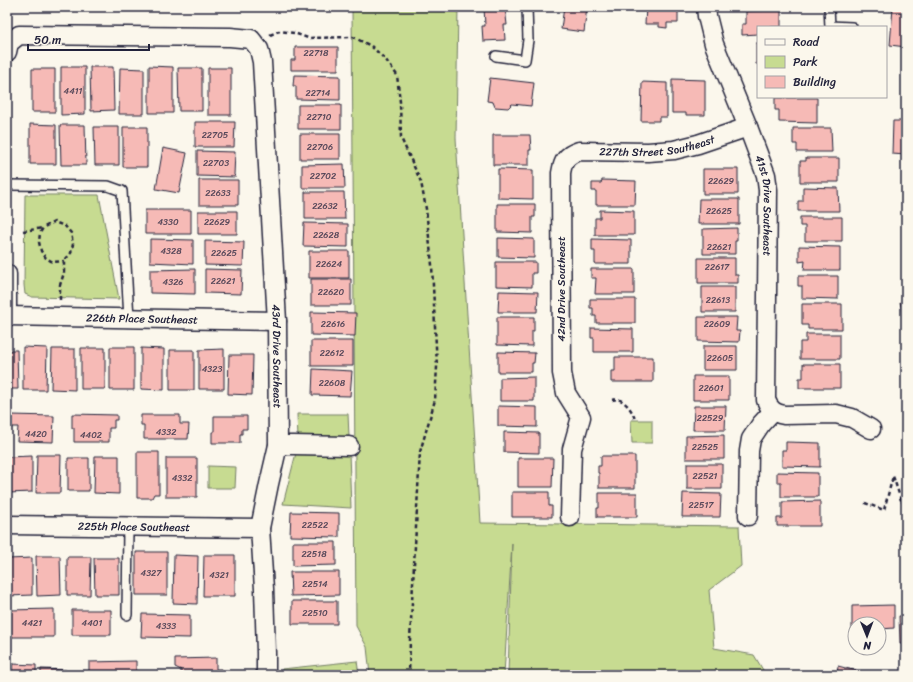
<svg xmlns="http://www.w3.org/2000/svg" width="913" height="682" viewBox="0 0 913 682" font-family="Sriracha,sans-serif">
<style>
.green{fill:#c7db91;stroke:#747e66}
.building{fill:#f6bab6;stroke:#22223b}
.lines{fill:none;stroke-linecap:round;stroke-linejoin:round}
.lane-casing{stroke:#22223b;stroke-width:12}
.street-casing{stroke:#22223b;stroke-width:21}
.path{stroke:#22223b;stroke-width:2.5;stroke-dasharray:4 3;stroke-linecap:butt}
.lane{stroke:#fbf7ec;stroke-width:9}
.street{stroke:#fbf7ec;stroke-width:18}
.labels{text-anchor:middle;stroke-width:3.5;stroke-linejoin:round;paint-order:stroke}
.number-label{font-size:9px;fill:#57485a}
.street-label{font-size:11px;fill:#22223b;stroke:#fbf7ec}
</style>
<rect width="100%" height="100%" fill="#fbf7ec"/>
<filter id="ink" filterUnits="userSpaceOnUse"><feTurbulence type="fractalNoise" baseFrequency=".025" numOctaves="2"/><feDisplacementMap in="SourceGraphic" scale="8" xChannelSelector="R" yChannelSelector="G"/><feConvolveMatrix kernelMatrix="1 2 1 2 8 2 1 2 1" color-interpolation-filters="sRGB"/></filter>
<g filter="url(#ink)">
<path class="green" d="M 352,7 L 458,7 L 456,138 L 480,523 L 739,526 L 741,566 L 709,590 L 714,648 L 754,655 L 766,675 L 508,675 L 512,543 L 504,675 L 370,675 L 367,647 L 356,626 Z
M 25,195 L 99,195 L 119,299 L 32,297 L 25,294 L 24,285 Z
M 297,414 L 348,414 L 349,437 L 298,438 Z
M 631,420 L 652,420 L 652,443 L 632,443 Z
M 296,453 L 349,453 L 351,508 L 283,504 Z
M 208,466 L 236,467 L 235,488 L 208,488 Z
M 357,661 L 359,675 L 282,675 L 282,669 Z"/>
<path class="building" d="M 222,7 L 247,7 L 247,8 L 222,8 Z
M 484,7 L 505,7 L 507,25 L 504,25 L 505,40 L 483,41 L 482,26 L 485,26 Z
M 564,7 L 587,7 L 584,32 L 561,29 Z
M 646,7 L 678,7 L 678,23 L 667,23 L 667,28 L 659,27 L 659,24 L 645,24 Z
M 893,8 L 906,9 L 906,47 L 890,45 Z
M 781,10 L 781,27 L 758,27 L 758,34 L 742,35 L 742,24 L 746,24 L 746,11 Z
M 756,43 L 758,43 L 758,64 L 756,64 Z
M 295,47 L 338,47 L 338,70 L 291,70 L 291,60 L 295,60 Z
M 149,66 L 173,67 L 173,113 L 149,113 Z
M 61,67 L 85,67 L 85,114 L 61,115 Z
M 90,67 L 113,67 L 114,110 L 91,111 Z
M 120,68 L 144,69 L 144,114 L 119,114 Z
M 178,68 L 202,68 L 202,111 L 179,111 Z
M 208,68 L 231,68 L 231,115 L 208,115 Z
M 32,69 L 55,69 L 55,112 L 32,112 Z
M 294,75 L 340,76 L 340,100 L 296,99 L 296,86 L 293,86 Z
M 490,78 L 534,83 L 531,106 L 512,104 L 508,108 L 495,107 L 493,102 L 487,101 Z
M 672,79 L 705,80 L 705,115 L 686,115 L 686,113 L 672,113 Z
M 642,82 L 667,83 L 667,117 L 659,117 L 659,121 L 641,121 Z
M 775,98 L 817,98 L 817,123 L 779,122 L 779,110 L 775,110 Z
M 298,105 L 341,105 L 341,129 L 298,129 Z
M 893,121 L 906,121 L 906,155 L 892,154 Z
M 195,122 L 235,122 L 234,147 L 195,147 Z
M 30,124 L 56,125 L 56,164 L 30,164 Z
M 60,125 L 85,125 L 86,165 L 61,165 Z
M 94,127 L 119,127 L 119,165 L 95,165 Z
M 123,127 L 147,127 L 147,167 L 123,167 Z
M 793,128 L 831,128 L 832,152 L 797,152 L 797,144 L 793,144 Z
M 300,134 L 340,134 L 340,159 L 300,159 Z
M 493,135 L 530,135 L 531,150 L 529,150 L 529,165 L 493,165 Z
M 163,148 L 187,153 L 179,193 L 156,189 Z
M 197,151 L 235,152 L 234,175 L 236,177 L 197,176 Z
M 806,158 L 839,158 L 839,182 L 800,182 L 800,161 L 806,161 Z
M 344,164 L 345,188 L 302,188 L 302,165 Z
M 498,169 L 533,170 L 533,199 L 498,198 Z
M 703,169 L 738,169 L 738,194 L 703,194 Z
M 199,180 L 238,180 L 238,205 L 199,205 Z
M 602,180 L 636,181 L 635,205 L 596,205 L 596,191 L 592,191 L 592,183 L 601,183 Z
M 803,187 L 838,188 L 839,211 L 798,211 L 798,201 L 803,201 Z
M 305,192 L 344,192 L 345,219 L 305,219 Z
M 699,199 L 739,199 L 739,224 L 698,224 Z
M 497,204 L 535,204 L 535,217 L 532,217 L 532,233 L 497,232 Z
M 145,210 L 191,210 L 191,234 L 145,234 Z
M 600,210 L 634,211 L 634,235 L 595,235 L 595,218 L 600,218 Z
M 198,211 L 237,211 L 237,234 L 198,234 Z
M 800,217 L 842,217 L 842,241 L 805,241 L 805,226 L 800,226 Z
M 304,223 L 348,224 L 348,247 L 303,246 Z
M 737,228 L 737,241 L 735,241 L 735,254 L 703,254 L 703,229 Z
M 498,238 L 534,239 L 534,258 L 498,257 Z
M 150,239 L 193,240 L 193,264 L 150,262 Z
M 592,239 L 631,240 L 631,264 L 595,264 L 595,251 L 592,251 Z
M 205,241 L 244,242 L 243,266 L 205,265 Z
M 799,246 L 840,247 L 840,270 L 804,270 L 805,261 L 799,262 Z
M 309,251 L 349,251 L 349,278 L 309,278 Z
M 698,258 L 735,258 L 735,275 L 738,275 L 738,283 L 698,283 Z
M 496,262 L 536,262 L 536,273 L 532,273 L 532,287 L 496,286 Z
M 195,269 L 195,294 L 150,293 L 150,270 Z
M 205,269 L 242,270 L 241,294 L 205,293 Z
M 591,269 L 634,269 L 634,294 L 595,294 L 596,278 L 591,278 Z
M 798,276 L 838,276 L 838,299 L 802,298 L 802,286 L 798,286 Z
M 311,279 L 351,279 L 351,305 L 311,305 Z
M 702,287 L 735,287 L 735,312 L 702,312 Z
M 499,291 L 538,292 L 537,312 L 498,312 Z
M 590,299 L 635,299 L 635,323 L 596,323 L 596,316 L 593,316 L 593,308 L 590,308 Z
M 906,300 L 906,329 L 900,302 Z
M 802,304 L 842,304 L 842,329 L 808,329 L 808,325 L 802,325 Z
M 311,312 L 356,313 L 355,336 L 311,335 Z
M 497,317 L 534,317 L 534,331 L 532,331 L 532,346 L 497,345 Z
M 698,317 L 737,317 L 736,331 L 740,331 L 739,342 L 698,341 Z
M 591,328 L 633,329 L 633,352 L 594,352 L 594,338 L 591,338 Z
M 806,334 L 840,334 L 840,359 L 800,359 L 800,342 L 806,342 Z
M 311,341 L 353,341 L 353,366 L 311,366 Z
M 703,346 L 737,346 L 737,370 L 703,370 Z
M 23,347 L 47,348 L 46,390 L 23,390 Z
M 110,347 L 134,347 L 134,390 L 110,390 Z
M 81,348 L 105,348 L 105,389 L 81,389 Z
M 141,348 L 164,349 L 164,390 L 141,389 Z
M 52,349 L 75,349 L 75,390 L 51,389 Z
M 224,349 L 224,389 L 199,389 L 199,350 Z
M 7,350 L 17,350 L 18,389 L 7,389 Z
M 170,350 L 194,350 L 194,390 L 170,390 Z
M 498,352 L 535,353 L 534,363 L 532,363 L 532,372 L 498,372 Z
M 229,355 L 253,355 L 252,395 L 228,394 Z
M 615,357 L 653,357 L 653,382 L 611,382 L 611,371 L 615,371 Z
M 803,364 L 840,364 L 840,388 L 799,388 L 799,378 L 803,378 Z
M 313,369 L 352,371 L 350,396 L 312,395 Z
M 693,376 L 729,376 L 729,400 L 693,400 Z
M 534,377 L 534,401 L 500,401 L 500,378 Z
M 498,406 L 537,407 L 537,427 L 498,426 Z
M 694,406 L 726,406 L 725,430 L 693,430 Z
M 72,414 L 117,415 L 117,420 L 114,420 L 114,428 L 109,428 L 109,442 L 74,442 L 74,428 L 72,428 Z
M 11,415 L 54,416 L 53,442 L 17,441 L 18,427 L 11,427 Z
M 141,415 L 180,415 L 180,424 L 189,424 L 188,439 L 144,439 L 144,425 L 141,425 Z
M 214,416 L 247,416 L 247,429 L 242,429 L 242,434 L 240,434 L 240,443 L 212,443 L 212,432 L 214,432 Z
M 504,432 L 539,433 L 539,453 L 504,452 Z
M 724,435 L 724,459 L 686,459 L 686,436 Z
M 786,442 L 820,443 L 820,467 L 782,466 L 782,450 L 786,450 Z
M 137,452 L 159,452 L 159,494 L 154,494 L 152,498 L 137,498 Z
M 37,455 L 61,455 L 60,493 L 36,493 Z
M 32,456 L 32,492 L 8,493 L 7,457 Z
M 95,456 L 119,456 L 119,494 L 94,493 Z
M 601,456 L 635,456 L 635,488 L 599,488 L 599,473 L 598,473 L 598,466 L 601,466 Z
M 68,458 L 89,458 L 89,491 L 68,491 Z
M 166,458 L 197,458 L 197,497 L 166,497 Z
M 518,458 L 553,458 L 552,487 L 518,487 Z
M 687,464 L 722,464 L 722,489 L 687,489 Z
M 777,472 L 818,473 L 818,497 L 781,497 L 781,482 L 777,482 Z
M 512,492 L 549,492 L 549,506 L 552,506 L 552,517 L 512,517 Z
M 599,493 L 637,493 L 637,517 L 597,517 L 597,508 L 599,508 Z
M 683,493 L 721,494 L 720,517 L 682,517 Z
M 820,501 L 820,526 L 777,526 L 777,518 L 782,518 L 782,502 Z
M 291,512 L 339,513 L 339,537 L 290,536 Z
M 293,542 L 336,542 L 336,565 L 293,566 Z
M 136,552 L 167,552 L 167,595 L 136,595 Z
M 174,555 L 198,556 L 197,604 L 173,603 Z
M 204,555 L 235,555 L 235,596 L 203,596 Z
M 36,556 L 60,556 L 61,595 L 37,596 Z
M 67,557 L 91,557 L 90,595 L 67,595 Z
M 32,558 L 32,595 L 9,596 L 8,559 Z
M 94,558 L 119,558 L 119,595 L 95,595 Z
M 290,572 L 339,572 L 339,595 L 291,596 Z
M 292,601 L 337,601 L 337,624 L 292,624 Z
M 894,605 L 894,628 L 881,629 L 881,634 L 879,634 L 879,624 L 855,624 L 855,634 L 852,634 L 852,606 Z
M 54,609 L 54,637 L 10,637 L 9,610 Z
M 72,610 L 111,610 L 111,635 L 72,635 Z
M 142,614 L 190,615 L 190,638 L 141,637 Z
M 899,616 L 906,616 L 906,643 L 900,643 Z
M 216,658 L 216,669 L 221,669 L 221,675 L 181,675 L 181,670 L 175,667 L 175,659 Z
M 136,661 L 136,675 L 89,675 L 89,662 Z
M 12,664 L 36,665 L 36,675 L 12,675 Z
M 838,666 L 857,671 L 856,675 L 837,675 Z
M 41,669 L 66,670 L 66,675 L 41,675 Z"/>
<g class="lines">
<g class="lane-casing">
<path id="lane" d="M 829,7 L 830,27
M 830,26 L 852,27
M 496,56 L 525,60 L 528,40 L 527,7
M 7,185 L 108,186 L 122,191 L 129,319
M 127,615 L 128,527"/>
</g>
<g class="street-casing">
<g id="street">
<path id="s1" d="M 706,7 L 707,16 L 714,44 L 748,127 L 766,175 L 768,190 L 766,400 C 770,410 774,413 784,415 L 836,414 L 852,418 L 871,429"/>
<path id="s2" d="M 7,52 L 9,43 L 19,35 L 230,37 L 251,39 L 259,49 L 262,62 L 277,321 L 278,445 L 269,484 L 260,528 L 264,589 L 266,653 L 266,675"/>
<path d="M 7,274 L 7,316"/>
<path id="s3" d="M 7,316 L 277,321"/>
<path d="M 278,445 L 293,445 L 349,446"/>
<path d="M 748,516 L 749,451 L 751,439 L 761,424 L 773,411"/>
<path id="s4" d="M 570,517 L 572,449 L 581,417 L 566,393 L 562,373 L 561,173 C 563,160 567,155 579,151 L 648,152 L 674,150 L 698,144 L 748,127"/>
<path id="s5" d="M 7,525 L 260,528"/>
</g>
</g>
<path class="path" d="M 270,35 L 279,31 L 294,33 L 308,38 L 353,37 L 371,46 L 386,60 L 397,75 L 400,102 L 401,138 L 421,182 L 426,209 L 432,265 L 437,367 L 435,400 L 420,452 L 410,640 L 409,675
M 23,231 L 43,228
M 60,300 L 60,285 L 64,273 L 64,261 L 71,253 L 73,244 L 71,233 L 65,226 L 54,222 L 46,226 L 43,228 L 40,233 L 39,242 L 41,251 L 46,258 L 53,262 L 64,261
M 612,400 L 618,399 C 626,402 633,411 635,420
M 865,503 L 884,510 L 893,476 L 902,503 L 906,486"/>
<use href="#lane" class="lane"/>
<use href="#street" class="street"/>
</g>
</g>
<g class="labels">
<g class="number-label">
<text x="316" y="56">22718</text>
<text x="73" y="94">4411</text>
<text x="318" y="96">22714</text>
<text x="319" y="120">22710</text>
<text x="215" y="138">22705</text>
<text x="320" y="150">22706</text>
<text x="216" y="166">22703</text>
<text x="323" y="179">22702</text>
<text x="721" y="184">22629</text>
<text x="218" y="196">22633</text>
<text x="325" y="209">22632</text>
<text x="719" y="214">22625</text>
<text x="168" y="225">4330</text>
<text x="217" y="225">22629</text>
<text x="326" y="238">22628</text>
<text x="719" y="250">22621</text>
<text x="171" y="254">4328</text>
<text x="224" y="256">22625</text>
<text x="329" y="267">22624</text>
<text x="717" y="270">22617</text>
<text x="223" y="284">22621</text>
<text x="173" y="285">4326</text>
<text x="331" y="295">22620</text>
<text x="718" y="303">22613</text>
<text x="333" y="327">22616</text>
<text x="717" y="327">22609</text>
<text x="332" y="356">22612</text>
<text x="720" y="361">22605</text>
<text x="212" y="372">4323</text>
<text x="332" y="386">22608</text>
<text x="711" y="391">22601</text>
<text x="710" y="421">22529</text>
<text x="166" y="435">4332</text>
<text x="36" y="437">4420</text>
<text x="91" y="438">4402</text>
<text x="705" y="450">22525</text>
<text x="705" y="479">22521</text>
<text x="182" y="481">4332</text>
<text x="701" y="508">22517</text>
<text x="315" y="528">22522</text>
<text x="314" y="557">22518</text>
<text x="151" y="576">4327</text>
<text x="219" y="578">4321</text>
<text x="315" y="587">22514</text>
<text x="315" y="616">22510</text>
<text x="32" y="626">4421</text>
<text x="92" y="626">4401</text>
<text x="166" y="629">4333</text>
</g>
<g class="street-label">
<text dy="4" stroke="none"><textPath href="#s4" startOffset="459">227th Street Southeast</textPath></text>
<text dy="4" stroke="none"><textPath href="#s1" startOffset="209">41st Drive Southeast</textPath></text>
<text transform="translate(561 289) rotate(-90)" y="4">42nd Drive Southeast</text>
<text dy="4" stroke="none"><textPath href="#s3" startOffset="135">226th Place Southeast</textPath></text>
<text dy="4" stroke="none"><textPath href="#s2" startOffset="575">43rd Drive Southeast</textPath></text>
<text dy="4" stroke="none"><textPath href="#s5" startOffset="127">225th Place Southeast</textPath></text>
</g>
</g>
<rect width="913" height="682" fill="none" stroke="#fbf7ec" stroke-width="24"/>
<rect x="12" y="12" width="889" height="658" fill="none" stroke="#22223b" stroke-width="1.5" filter="url(#ink)"/>
<rect x="757" y="26" width="130" height="72" fill="#fbf7ec" stroke="#a4a2a5"/>
<rect x="765" y="39" width="20" height="6" fill="#fbf7ec" stroke="#a4a2a5"/>
<text x="793" y="46" font-size="12" fill="#22223b">Road</text>
<rect x="765" y="56" width="20" height="12" fill="#c7db91" stroke="#a4a2a5"/>
<text x="793" y="66" font-size="12" fill="#22223b">Park</text>
<rect x="765" y="76" width="20" height="12" fill="#f6bab6" stroke="#a4a2a5"/>
<text x="793" y="86" font-size="12" fill="#22223b">Building</text>
<g transform="translate(867 636) rotate(179)"><circle r="19" fill="#fbf7ec" stroke="#a4a2a5"/>
<path d="M0-3L7 15L0 10L-7 15Z" fill="#22223b"/>
<text y="-6" font-size="11" font-weight="bold" text-anchor="middle" fill="#22223b">N</text>
</g>
<path d="M28 44v6h121v-6" fill="none" stroke="#22223b" stroke-width="2"/>
<text x="34" y="44" font-size="12" fill="#22223b" stroke="#fbf7ec" stroke-width="3" paint-order="stroke">50 m</text>
</svg>
